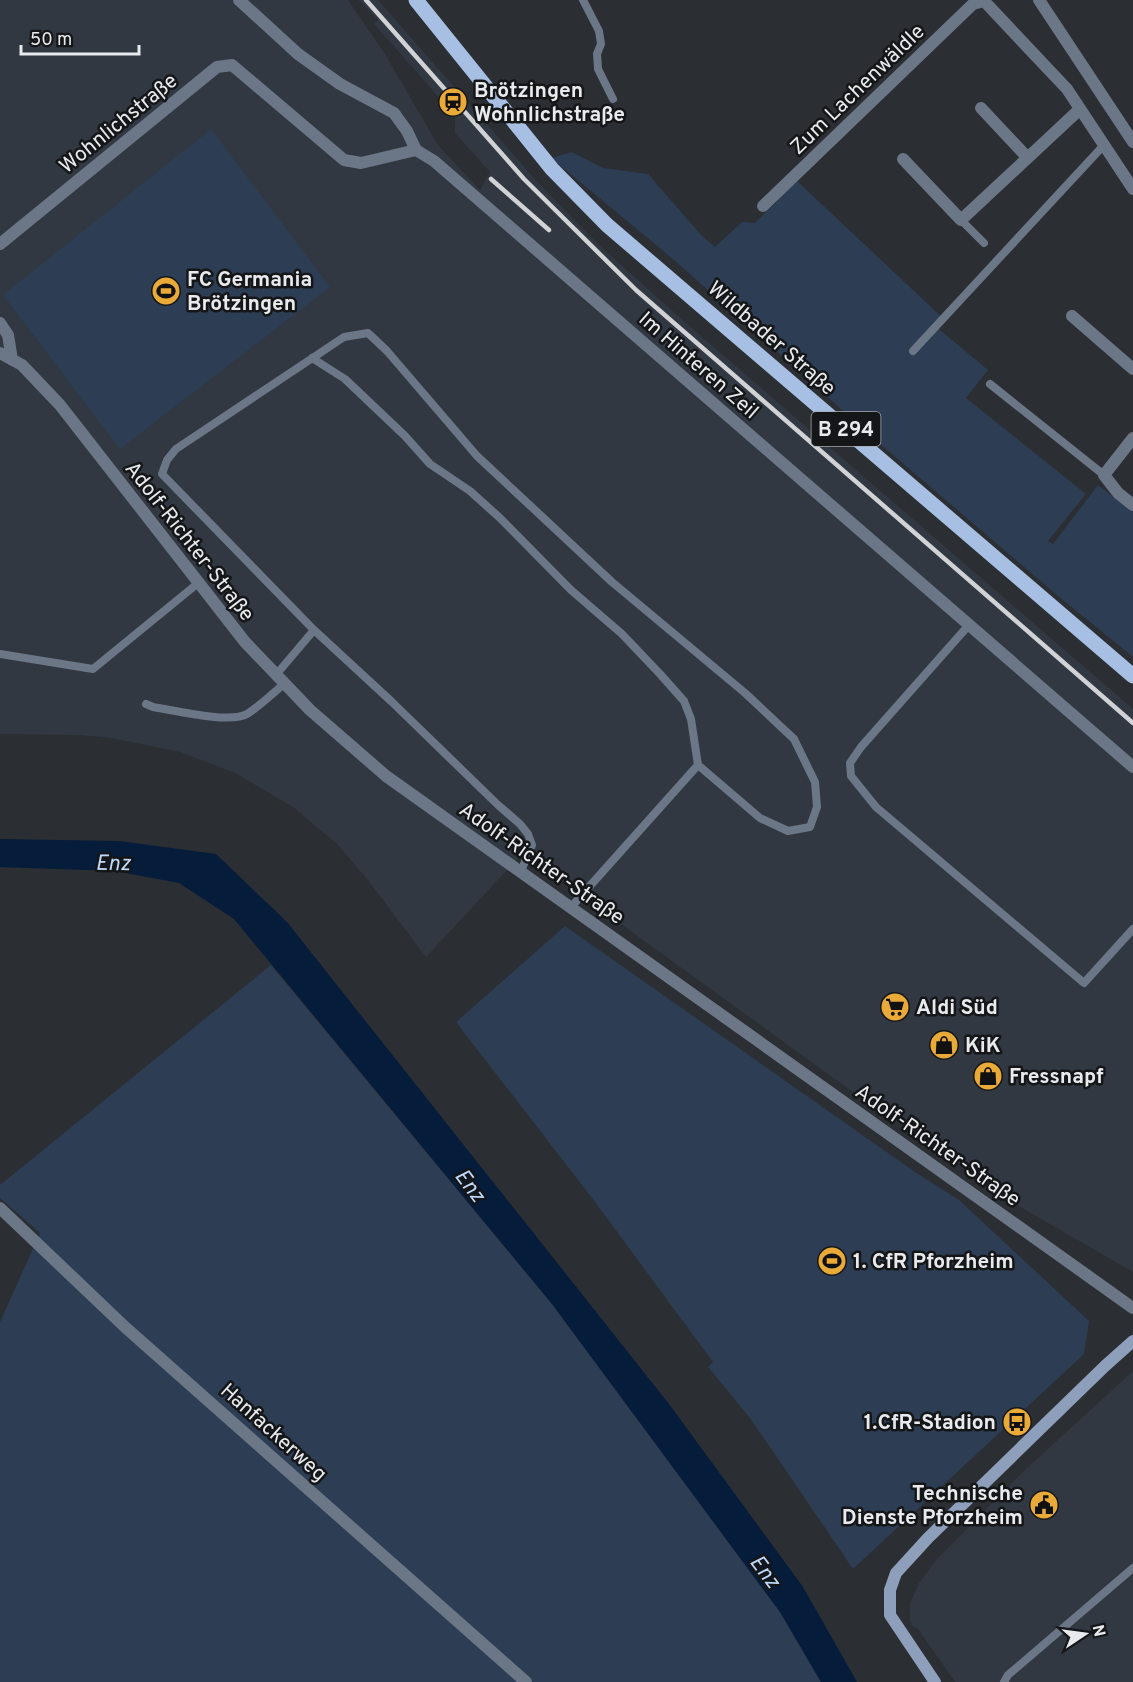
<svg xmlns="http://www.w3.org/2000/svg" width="1133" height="1682" viewBox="0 0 1133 1682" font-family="Overpass,sans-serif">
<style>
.built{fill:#313841}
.green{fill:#2d3d54}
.water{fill:#061c3b}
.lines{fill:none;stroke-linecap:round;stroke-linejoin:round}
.lane{stroke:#6b7687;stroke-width:8}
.street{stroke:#6b7687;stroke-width:12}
.secondary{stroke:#8d9fba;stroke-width:12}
.primary{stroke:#a7bfe2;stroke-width:15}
.rail{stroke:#d0d2d5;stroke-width:4.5}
.labels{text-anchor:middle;stroke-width:5;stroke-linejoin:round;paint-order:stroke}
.shield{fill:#141618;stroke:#a8aaad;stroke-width:1.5}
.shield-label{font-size:20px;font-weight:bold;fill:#e8eaed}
.street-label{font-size:21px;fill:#e8eaed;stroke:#141618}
.poi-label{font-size:21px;font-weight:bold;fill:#e8eaed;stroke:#141618;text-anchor:start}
.water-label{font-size:22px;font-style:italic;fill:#c0dafe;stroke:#141618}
</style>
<rect width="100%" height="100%" fill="#2b2e32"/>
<path class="built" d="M 0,0 L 348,0 L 385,54 L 438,145 L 480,190 L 490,172 L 455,133 L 455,116 L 452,118 L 440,105 L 443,102 L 374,24 L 378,20 L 359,0 L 378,0 L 534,178 L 600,246 L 686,323 L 1133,709 L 1133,1272 L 1022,1208 L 861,1098 L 523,853 L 426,957 L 367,879 L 337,844 L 293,807 L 235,773 L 180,752 L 111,738 L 80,735 L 0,734 Z
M 1133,1371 L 1133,1682 L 955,1682 L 918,1629 L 912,1626 L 910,1620 L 910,1603 L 919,1583 L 937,1559 L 1027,1468 Z"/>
<path class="green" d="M 211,129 L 330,287 L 120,449 L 3,295 Z
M 572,152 L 603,168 L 648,174 L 702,236 L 715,247 L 742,222 L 755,223 L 797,181 L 946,321 L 939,329 L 988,370 L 966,398 L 1086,494 L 1048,541 L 1053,544 L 1098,485 L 1133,512 L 1133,657 L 1058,596 L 879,443 L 673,259 L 551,158 Z
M 565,926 L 915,1172 L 959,1200 L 1089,1321 L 1084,1354 L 853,1569 L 750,1418 L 708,1367 L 713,1362 L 595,1202 L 456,1022 Z
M 271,965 L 552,1304 L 780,1612 L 821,1682 L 0,1682 L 0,1322 L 40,1233 L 0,1198 L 0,1185 Z"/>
<path class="water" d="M 0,839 L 119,841 L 216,854 L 287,922 L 669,1404 L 803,1587 L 857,1682 L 821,1682 L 780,1612 L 552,1304 L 234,919 L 179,883 L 115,871 L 0,867 Z"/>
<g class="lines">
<path class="lane" d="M 583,0 L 599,31 L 601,44 L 597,54 L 598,69 L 613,99
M 961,220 L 984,243
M 913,351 L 1104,145
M 312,358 L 345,379 L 405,436 L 430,464 L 470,491 L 500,518 L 571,590 L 622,634 L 660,674 L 684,701 L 691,719 L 698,765
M 990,384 L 1104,475
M 968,626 L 861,747 L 850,763 L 851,776 L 876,807 L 1084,983 L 1133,929
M 314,630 L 392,702 L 498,805 L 520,824 L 528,834 L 532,845 L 521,871
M 0,654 L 93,669 L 197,584
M 275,676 L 314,630 L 162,474 L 167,460 L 176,449 L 344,337 L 368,333 L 387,351 L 477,456 L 612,582 L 745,693 L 794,739 L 815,782 L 817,807 L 810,827 L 788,831 L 760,818 L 698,765 L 572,906
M 146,704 L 153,707 C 173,710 230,724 247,714 C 260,706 272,694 284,684
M 1004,1682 L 1008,1675 L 1133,1568"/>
<path class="street" d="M 239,0 L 298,54 L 340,84 L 394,113 L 407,131 L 416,150 L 434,161 L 1133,767
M 1039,0 L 1133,142
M 981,108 L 1027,157
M 903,159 L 961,220 L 1080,109
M 763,206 L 973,4 L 984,1 L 1067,89 L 1133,189
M 0,244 L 217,67 L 232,65 L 344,160 L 361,163 L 416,150
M 1072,316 L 1133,369
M 0,323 L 8,335 L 12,360
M 0,353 L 22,365 L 60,405 L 245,642 L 310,710 L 386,776 L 1133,1308
M 1133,438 L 1104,475 L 1118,493 L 1133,505
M 0,1208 L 125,1327 L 526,1682"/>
<path class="secondary" d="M 935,1682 L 890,1615 L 890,1590 L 896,1573 L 928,1538 L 1105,1366 L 1133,1341"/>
<path class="primary" d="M 416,0 L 552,169 L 607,225 L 1133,676"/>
<path class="rail" d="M 366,0 L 524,179 L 636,290 L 1133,723
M 491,179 L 549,230"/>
</g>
<defs>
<g id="station-disc" transform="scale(1.5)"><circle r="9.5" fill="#eaaa38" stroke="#141618"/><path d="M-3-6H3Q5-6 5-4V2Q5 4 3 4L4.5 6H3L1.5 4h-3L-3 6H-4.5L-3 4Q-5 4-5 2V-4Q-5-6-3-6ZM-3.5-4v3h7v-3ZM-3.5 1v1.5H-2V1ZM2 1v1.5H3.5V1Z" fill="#111"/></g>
<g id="stadium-disc" transform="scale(1.5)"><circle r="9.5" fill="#eaaa38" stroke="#141618"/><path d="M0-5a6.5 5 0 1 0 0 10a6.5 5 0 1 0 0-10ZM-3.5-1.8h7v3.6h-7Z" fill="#111"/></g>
<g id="supermarket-disc" transform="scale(1.5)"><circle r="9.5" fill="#eaaa38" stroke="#141618"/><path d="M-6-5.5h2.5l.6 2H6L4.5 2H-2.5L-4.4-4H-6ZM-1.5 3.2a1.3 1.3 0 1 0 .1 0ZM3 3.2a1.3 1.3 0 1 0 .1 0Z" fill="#111"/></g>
<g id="shop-disc" transform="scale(1.5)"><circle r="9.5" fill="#eaaa38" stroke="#141618"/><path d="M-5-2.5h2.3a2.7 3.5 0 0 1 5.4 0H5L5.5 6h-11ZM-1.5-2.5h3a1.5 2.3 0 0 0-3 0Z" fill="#111"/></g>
<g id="bus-disc" transform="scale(1.5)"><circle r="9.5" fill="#eaaa38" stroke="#141618"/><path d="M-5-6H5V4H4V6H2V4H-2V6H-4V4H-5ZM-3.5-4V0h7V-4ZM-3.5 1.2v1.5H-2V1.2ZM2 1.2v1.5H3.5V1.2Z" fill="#111"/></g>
<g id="civic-disc" transform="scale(1.5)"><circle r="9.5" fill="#eaaa38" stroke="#141618"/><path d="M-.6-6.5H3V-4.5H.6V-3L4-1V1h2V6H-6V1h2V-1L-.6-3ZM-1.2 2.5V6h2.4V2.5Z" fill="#111"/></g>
</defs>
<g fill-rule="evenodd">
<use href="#station-disc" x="453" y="102"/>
<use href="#stadium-disc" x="166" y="291"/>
<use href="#supermarket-disc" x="895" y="1007"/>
<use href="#shop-disc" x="944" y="1045"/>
<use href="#shop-disc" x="988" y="1076"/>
<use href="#stadium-disc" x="832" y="1261"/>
<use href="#bus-disc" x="1017" y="1422"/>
<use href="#civic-disc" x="1044" y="1505"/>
</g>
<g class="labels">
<rect class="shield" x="811.5" y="412" width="69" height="34" rx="4.5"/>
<g class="shield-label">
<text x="846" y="436">B 294</text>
</g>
<g class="street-label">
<text transform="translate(857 89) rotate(-44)" y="7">Zum Lachenwäldle</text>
<text transform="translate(118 123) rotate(-39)" y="7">Wohnlichstraße</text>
<text transform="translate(772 338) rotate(41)" y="7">Wildbader Straße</text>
<text transform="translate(699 365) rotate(41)" y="7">Im Hinteren Zeil</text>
<text transform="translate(190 541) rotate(52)" y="7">Adolf-Richter-Straße</text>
<text transform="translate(542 863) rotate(35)" y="7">Adolf-Richter-Straße</text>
<text transform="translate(938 1145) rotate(35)" y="7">Adolf-Richter-Straße</text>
<text transform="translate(274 1432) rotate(42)" y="7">Hanfackerweg</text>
</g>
<g class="poi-label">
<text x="474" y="97">Brötzingen<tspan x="474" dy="24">Wohnlichstraße</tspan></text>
<text x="187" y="286">FC Germania<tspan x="187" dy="24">Brötzingen</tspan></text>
<text x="916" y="1014">Aldi Süd</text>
<text x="965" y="1052">KiK</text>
<text x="1009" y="1083">Fressnapf</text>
<text x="853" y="1268">1. CfR Pforzheim</text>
<text x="996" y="1429" text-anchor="end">1.CfR-Stadion</text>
<text x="1023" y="1500" text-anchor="end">Technische<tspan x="1023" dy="24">Dienste Pforzheim</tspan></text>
</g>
<g class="water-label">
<text transform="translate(113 862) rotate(1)" y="8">Enz</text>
<text transform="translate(471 1185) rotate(53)" y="8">Enz</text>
<text transform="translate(766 1571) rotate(53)" y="8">Enz</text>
</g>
</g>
<g transform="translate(1085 1634) rotate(77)" stroke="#141618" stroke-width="4.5" paint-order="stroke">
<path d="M0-4.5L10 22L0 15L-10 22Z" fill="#e8eaed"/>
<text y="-9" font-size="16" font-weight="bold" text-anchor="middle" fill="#e8eaed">N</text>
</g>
<path d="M21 45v9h118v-9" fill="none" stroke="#e8eaed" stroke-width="3"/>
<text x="30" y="45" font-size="18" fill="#e8eaed" stroke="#141618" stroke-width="4.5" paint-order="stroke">50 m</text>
</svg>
